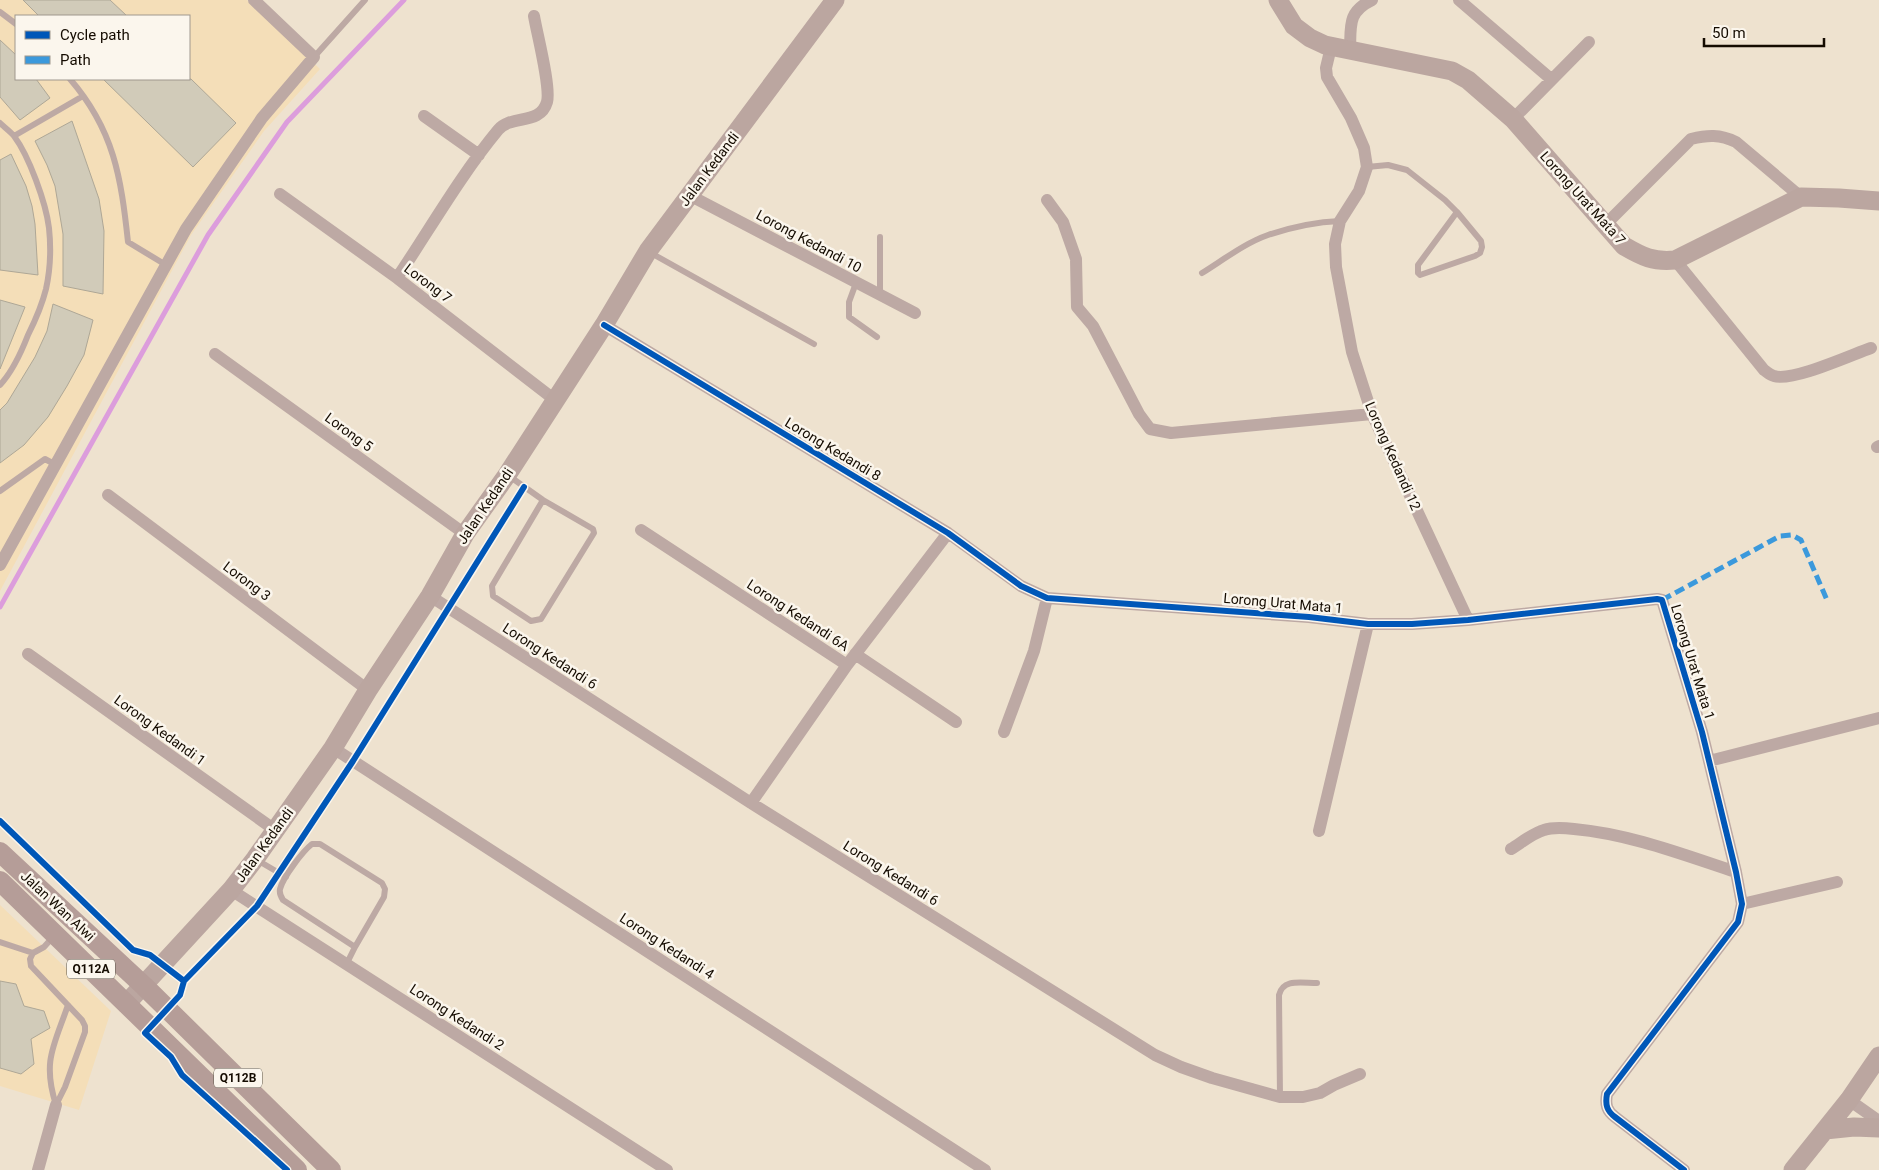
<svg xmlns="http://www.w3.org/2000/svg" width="1879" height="1170" viewBox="0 0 1879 1170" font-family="Roboto,sans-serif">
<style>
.built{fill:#f4deb8;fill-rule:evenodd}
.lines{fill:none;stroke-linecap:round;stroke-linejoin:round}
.stream{stroke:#dc9ddc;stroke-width:5}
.building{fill:#d1cbb9;stroke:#aea796}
.lane{stroke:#bda9a4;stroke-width:6}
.street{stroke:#bda9a4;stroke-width:12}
.secondary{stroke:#bba6a0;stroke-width:19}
.primary{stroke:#b59d98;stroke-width:20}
.quiet{stroke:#3b99dc;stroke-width:5;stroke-dasharray:10 5;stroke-linecap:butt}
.cycleway-casing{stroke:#fbf6ed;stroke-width:9}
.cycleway{stroke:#0057b8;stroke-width:6}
.labels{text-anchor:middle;stroke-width:5;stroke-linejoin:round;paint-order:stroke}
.shield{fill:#fbf6ed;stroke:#595247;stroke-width:1}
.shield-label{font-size:12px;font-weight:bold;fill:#140b00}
.street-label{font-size:14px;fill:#140b00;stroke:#fbf6ed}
</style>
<rect width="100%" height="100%" fill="#eee2cf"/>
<path class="built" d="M 0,0 L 247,0 L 320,69 L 264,131 L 191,235 L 0,591 ZM 16,16 L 189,16 L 189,79 L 16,79 Z
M 0,905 L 111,1011 L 79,1110 L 0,1086 Z"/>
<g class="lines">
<path class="stream" d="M 0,607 L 208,235 L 287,122 L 404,0"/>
</g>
<path class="building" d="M 23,0 L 110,0 L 127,16 L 39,16 Z
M 0,40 L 16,55 L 16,79 L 36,79 L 50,98 L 20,120 L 0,97 Z
M 103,79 L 191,79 L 236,123 L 193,167 Z
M 72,121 L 99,199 L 104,231 L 103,294 L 63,286 L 63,234 L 55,186 L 47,165 L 35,141 Z
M 11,154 L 26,186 L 32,206 L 35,224 L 38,275 L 0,270 L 0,160 Z
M 0,300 L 25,307 L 0,369 Z
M 53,304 L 93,320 L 84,355 L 67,386 L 48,417 L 24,445 L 0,463 L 0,410 L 7,403 L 35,357 L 47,331 Z
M 0,981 L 16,984 L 24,1006 L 44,1011 L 50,1028 L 31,1039 L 34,1064 L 21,1074 L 0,1068 Z"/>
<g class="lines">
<path class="lane" d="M 0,12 L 16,24
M 314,57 L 365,0
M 70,79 C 114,130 121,177 128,242 L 166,265
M 0,123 C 4,127 10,131 14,136 C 29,156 46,203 49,228 C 51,247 50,271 46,289 C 42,305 35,321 28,335 C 21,353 13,371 0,385
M 14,136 L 83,96
M 1367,167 L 1388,165 L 1407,170 L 1445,200 L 1457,212 L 1481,241 L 1482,247 L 1480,253 L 1475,256 L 1420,275 L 1418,273 L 1418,265 L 1457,212
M 880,237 L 880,295
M 649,252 L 814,344
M 1202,273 C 1223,260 1245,243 1268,235 C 1292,227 1315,222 1340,221
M 856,283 L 849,302 L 849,317 L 877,337
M 509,476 L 543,500 L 593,529 L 594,533 L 541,619 L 531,621 L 493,596 L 492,586 L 543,500
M 0,491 L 45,459 L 56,465
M 257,860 L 286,877
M 53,937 L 44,947 L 33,953 L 30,959 L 31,966 L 82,1020 L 85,1026 L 85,1032 L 65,1087 L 56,1105
M 0,942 L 33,953
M 347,963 L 355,947 L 283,900 C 281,897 279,894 280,889 C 283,877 303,851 312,844 L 320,844 L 382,883 L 385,889 L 384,897 L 355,947
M 1280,1097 L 1279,995 C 1283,978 1302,983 1317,983
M 56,1105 C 42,1061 54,1046 68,1005"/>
<path class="street" d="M 1459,0 L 1551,79
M 1331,47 L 1326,68 L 1327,77 L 1351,118 L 1364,148 L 1367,167 L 1359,191 L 1340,221 L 1335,244 L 1336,267 L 1352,352 L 1372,414 L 1468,620
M 1350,51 C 1351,26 1347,12 1372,0
M 424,116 L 479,155
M 1513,119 L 1589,42
M 280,194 L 397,278 L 555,400
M 689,195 L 915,313
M 1047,200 L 1063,222 L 1076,259 L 1077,307 L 1093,326 L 1139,414 L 1150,429 L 1171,433 L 1372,414
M 1606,224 L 1691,139 C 1707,135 1720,134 1736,142 L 1801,197
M 1675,260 L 1764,370 C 1767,372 1770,375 1774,376 C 1792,382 1851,355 1871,348
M 397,278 C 430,229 460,176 498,130 C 511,114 540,126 547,102 C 551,87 537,34 534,16
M 604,325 L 948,533 L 1021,586 L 1047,598 L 1309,617 L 1368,624 L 1412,624 L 1468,620 L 1657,599 L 1662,600 L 1702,732 L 1736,872 L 1742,904 L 1738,922 L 1607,1094 C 1605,1105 1607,1111 1615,1117 L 1684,1170
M 215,354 L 465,534
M 1877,447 L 1879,446
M 108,495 L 368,690
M 641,530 L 847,665 L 751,803
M 0,565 L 186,229 L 262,118 L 314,57 L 254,0
M 430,596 L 751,803 L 1155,1055 L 1181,1067 L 1212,1078 L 1280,1097 L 1303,1097 L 1320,1093 L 1334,1085 L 1360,1074
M 28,654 L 275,830
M 855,654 L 956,722
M 847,665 L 948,533
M 1004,732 L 1034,651 L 1047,598
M 333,748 L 985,1170
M 1709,761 L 1879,718
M 1319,831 L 1368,624
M 1511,849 C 1521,843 1533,833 1544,830 C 1553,827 1565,828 1574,829 C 1630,834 1684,855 1736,872
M 231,890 L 667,1170
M 1742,904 L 1837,882
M 1849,1100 L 1879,1121
M 38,1170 L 56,1105"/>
<path class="secondary" d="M 1278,0 L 1294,26 L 1310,38 L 1325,45 L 1452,71 L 1468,80 L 1513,119 L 1624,246 C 1643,257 1653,262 1675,260 L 1801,197 L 1839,198 L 1879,201
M 126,1004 L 231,890 L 255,859 L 333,748 L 368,690 L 430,596 L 465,534 L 507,475 L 604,325 L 648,251 L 835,0
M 1825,1130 L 1854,1127 L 1879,1128
M 1793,1170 L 1849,1100 L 1879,1056"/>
<path class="primary" d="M 0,852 L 144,986 L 331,1170
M 0,881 L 297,1170"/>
<path class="quiet" d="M 1662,600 L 1780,536 L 1792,535 L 1801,540 L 1827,600"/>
<g class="cycleway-casing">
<path id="cycleway" d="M 604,325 L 948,533 L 1021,586 L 1047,598 L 1309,617 L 1368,624 L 1412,624 L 1468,620 L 1657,599 L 1662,600 L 1702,732 L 1736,872 L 1742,904 L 1738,922 L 1607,1094 C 1605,1105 1607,1111 1615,1117 L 1684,1170
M 0,821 L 133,950 L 150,955 L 184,981
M 287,1170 L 182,1075 L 171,1057 L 145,1033 L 180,995 L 184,981 L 257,906 L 353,761 L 524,487"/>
</g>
<use href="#cycleway" class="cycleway"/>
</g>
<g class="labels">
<g class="shield">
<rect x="67" y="959.5" width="48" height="19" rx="4"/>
<rect x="214" y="1068.5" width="48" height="19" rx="4"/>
</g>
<g class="shield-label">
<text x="91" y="973">Q112A</text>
<text x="238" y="1082">Q112B</text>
</g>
<g class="street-label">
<text transform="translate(709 169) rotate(-53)" y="5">Jalan Kedandi</text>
<text transform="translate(1583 198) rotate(48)" y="5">Lorong Urat Mata 7</text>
<text transform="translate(809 241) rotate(28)" y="5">Lorong Kedandi 10</text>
<text transform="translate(428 283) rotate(37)" y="5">Lorong 7</text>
<text transform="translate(349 432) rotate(36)" y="5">Lorong 5</text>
<text transform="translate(833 449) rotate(31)" y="5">Lorong Kedandi 8</text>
<text transform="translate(1393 456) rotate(66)" y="5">Lorong Kedandi 12</text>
<text transform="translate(485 506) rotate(-56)" y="5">Jalan Kedandi</text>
<text transform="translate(247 581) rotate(37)" y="5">Lorong 3</text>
<text transform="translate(1283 603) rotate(5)" y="5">Lorong Urat Mata 1</text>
<text transform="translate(798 615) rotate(33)" y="5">Lorong Kedandi 6A</text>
<text transform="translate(550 656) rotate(33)" y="5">Lorong Kedandi 6</text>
<text transform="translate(1693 662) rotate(73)" y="5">Lorong Urat Mata 1</text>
<text transform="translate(160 730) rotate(36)" y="5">Lorong Kedandi 1</text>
<text transform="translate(264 845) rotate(-54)" y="5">Jalan Kedandi</text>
<text transform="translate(891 873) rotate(32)" y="5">Lorong Kedandi 6</text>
<text transform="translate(58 906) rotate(43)" y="5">Jalan Wan Alwi</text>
<text transform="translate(667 946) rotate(33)" y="5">Lorong Kedandi 4</text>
<text transform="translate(457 1017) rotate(33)" y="5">Lorong Kedandi 2</text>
</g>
</g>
<rect x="15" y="15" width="175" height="65" fill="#fbf6ed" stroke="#9f988e"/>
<rect x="25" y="31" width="25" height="8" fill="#0057b8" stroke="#9f988e"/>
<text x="60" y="40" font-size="15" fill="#140b00">Cycle path</text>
<rect x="25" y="56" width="25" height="8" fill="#3b99dc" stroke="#9f988e"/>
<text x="60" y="65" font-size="15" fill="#140b00">Path</text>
<path d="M1704 38v8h120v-8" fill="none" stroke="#140b00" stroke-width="2.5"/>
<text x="1712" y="38" font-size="15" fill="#140b00" stroke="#fbf6ed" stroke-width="4" paint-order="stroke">50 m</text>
</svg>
